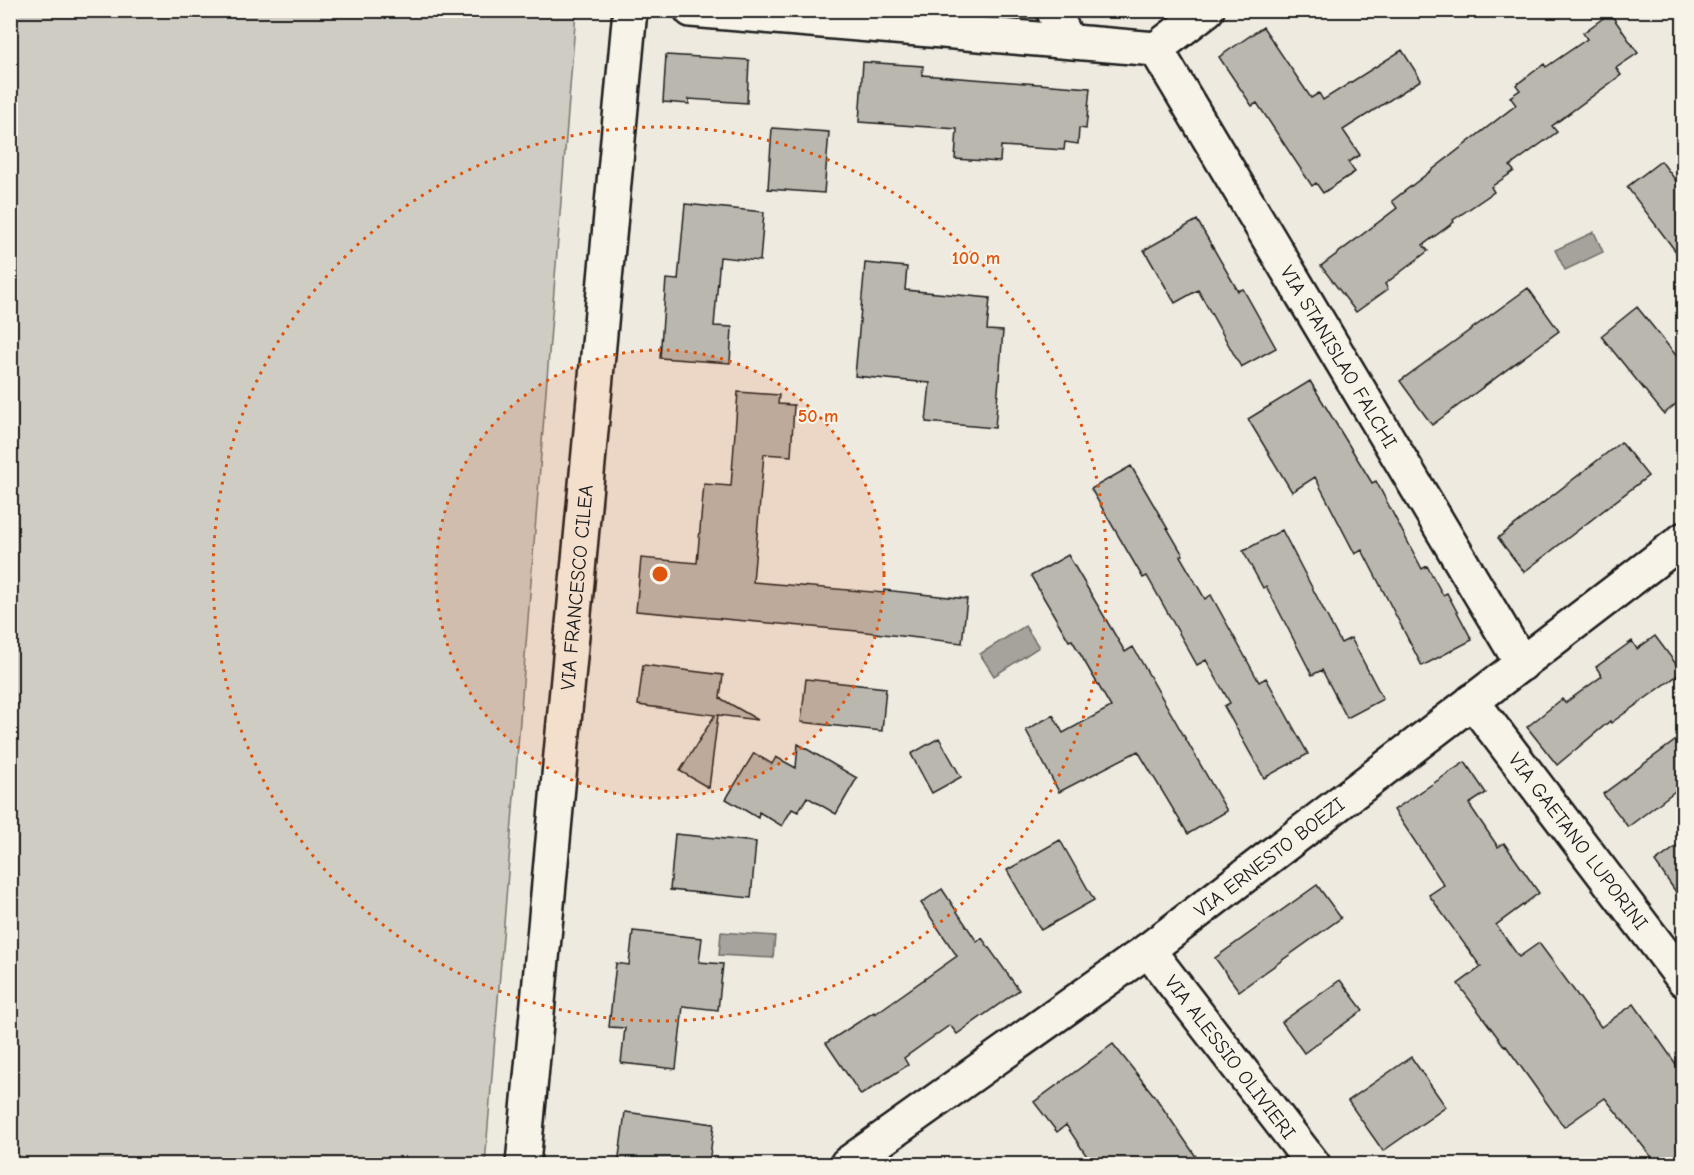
<svg xmlns="http://www.w3.org/2000/svg" width="1694" height="1175" viewBox="0 0 1694 1175" font-family="'Comic Neue',sans-serif">
<style>
.green{fill:#cfccc3;stroke:#767470;stroke-width:1.5}
.water{fill:#a6a39d;stroke:#6f6d69;stroke-width:1.5}
.building{fill:#bab7af;stroke:#1c1c1c;stroke-width:1.5}
.lines{fill:none;stroke-linecap:round;stroke-linejoin:round}
.minor-casing{stroke:#1c1c1c;stroke-width:38}
.minor{stroke:#f7f3e8;stroke-width:33}
.ring{fill:none;stroke:#de560d;stroke-width:3;stroke-dasharray:3 6}
.labels{text-anchor:middle;stroke-width:4.5;stroke-linejoin:round;paint-order:stroke}
.street-label{font-size:20px;fill:#1c1c1c;stroke:#f7f3e8}
.centre{fill:#de560d;stroke:#f7f3e8;stroke-width:3}
.ring-label{font-size:18px;text-anchor:middle;font-weight:bold;fill:#de560d;stroke:#f7f3e8;stroke-width:4.5;stroke-linejoin:round;paint-order:stroke}
</style>
<rect width="100%" height="100%" fill="#eeeae0"/>
<filter id="ink" filterUnits="userSpaceOnUse"><feTurbulence type="fractalNoise" baseFrequency=".0167" numOctaves="2"/><feDisplacementMap in="SourceGraphic" scale="12" xChannelSelector="R" yChannelSelector="G"/><feConvolveMatrix kernelMatrix="1 2 1 2 8 2 1 2 1" color-interpolation-filters="sRGB"/></filter>
<g filter="url(#ink)">
<path class="green" d="M 10,11 L 576,11 L 485,1164 L 11,1164 Z"/>
<path class="water" d="M 1594,232 L 1603,252 L 1565,270 L 1555,250 Z
M 1025,626 L 1039,647 L 994,676 L 980,654 Z
M 721,932 L 775,936 L 773,958 L 719,955 Z"/>
<path class="building" d="M 1610,13 L 1638,53 L 1616,68 L 1621,75 L 1552,126 L 1557,132 L 1510,166 L 1514,171 L 1491,187 L 1494,192 L 1453,220 L 1454,222 L 1423,245 L 1428,251 L 1385,284 L 1388,289 L 1356,312 L 1321,266 L 1397,208 L 1392,201 L 1516,105 L 1510,97 L 1520,90 L 1516,85 L 1544,64 L 1546,67 L 1587,39 L 1583,33 Z
M 1263,27 L 1311,98 L 1319,93 L 1323,100 L 1402,50 L 1421,80 L 1343,130 L 1360,155 L 1348,162 L 1355,172 L 1323,193 L 1316,183 L 1312,186 L 1257,103 L 1252,106 L 1219,57 Z
M 666,55 L 749,60 L 747,103 L 689,99 L 689,104 L 663,102 Z
M 863,62 L 923,66 L 922,75 L 1090,88 L 1086,129 L 1079,128 L 1078,144 L 1065,142 L 1064,150 L 1001,146 L 1000,162 L 955,159 L 957,129 L 859,122 Z
M 772,128 L 829,132 L 824,193 L 768,189 Z
M 1661,161 L 1683,190 L 1683,261 L 1627,187 Z
M 685,204 L 764,212 L 760,261 L 720,257 L 714,326 L 732,327 L 730,363 L 660,358 L 666,279 L 678,280 Z
M 1197,220 L 1238,291 L 1243,289 L 1276,348 L 1241,367 L 1198,290 L 1175,303 L 1144,250 Z
M 865,263 L 907,267 L 905,290 L 990,298 L 987,330 L 1003,331 L 995,428 L 926,422 L 930,383 L 855,376 Z
M 1528,288 L 1559,331 L 1432,425 L 1400,381 Z
M 1637,307 L 1683,364 L 1683,398 L 1664,414 L 1601,336 Z
M 1310,381 L 1372,483 L 1376,481 L 1422,569 L 1427,566 L 1443,595 L 1447,593 L 1472,640 L 1422,666 L 1362,550 L 1355,554 L 1315,477 L 1292,492 L 1248,419 Z
M 738,392 L 779,395 L 778,404 L 794,405 L 791,456 L 764,454 L 753,582 L 884,593 L 884,590 L 967,599 L 962,643 L 857,631 L 636,611 L 641,558 L 697,563 L 704,484 L 731,486 Z
M 1621,442 L 1648,476 L 1524,572 L 1498,538 Z
M 1131,466 L 1183,555 L 1180,556 L 1205,599 L 1211,595 L 1259,682 L 1266,678 L 1308,754 L 1264,778 L 1224,706 L 1230,703 L 1206,660 L 1197,665 L 1147,576 L 1143,578 L 1091,489 Z
M 1282,530 L 1341,643 L 1351,638 L 1383,699 L 1347,718 L 1322,670 L 1312,675 L 1266,586 L 1263,588 L 1243,551 Z
M 1068,555 L 1125,652 L 1133,647 L 1227,811 L 1188,834 L 1138,751 L 1059,792 L 1026,730 L 1053,715 L 1063,733 L 1111,707 L 1072,640 L 1069,641 L 1031,576 Z
M 1655,636 L 1682,672 L 1611,723 L 1610,721 L 1557,765 L 1527,727 L 1562,699 L 1565,703 L 1602,676 L 1596,667 L 1632,641 L 1637,649 Z
M 643,665 L 723,675 L 720,698 L 758,720 L 718,715 L 709,788 L 680,771 L 715,715 L 638,705 Z
M 806,679 L 886,688 L 882,731 L 801,722 Z
M 1683,735 L 1683,785 L 1628,827 L 1603,794 Z
M 939,738 L 961,777 L 932,793 L 911,754 Z
M 798,744 L 857,778 L 836,814 L 807,797 L 798,812 L 792,809 L 782,826 L 759,812 L 758,818 L 726,799 L 754,753 L 772,764 L 776,757 L 796,768 Z
M 1465,762 L 1486,793 L 1469,804 L 1498,847 L 1504,843 L 1539,893 L 1496,925 L 1519,957 L 1539,943 L 1601,1027 L 1634,1004 L 1683,1074 L 1683,1164 L 1657,1164 L 1605,1098 L 1564,1127 L 1506,1046 L 1505,1047 L 1458,984 L 1481,967 L 1429,895 L 1444,885 L 1394,810 Z
M 675,834 L 756,842 L 751,898 L 670,890 Z
M 1060,840 L 1094,900 L 1041,930 L 1007,870 Z
M 1683,842 L 1683,902 L 1655,862 Z
M 1317,885 L 1341,918 L 1239,991 L 1215,958 Z
M 942,889 L 977,942 L 982,938 L 1019,990 L 957,1034 L 950,1025 L 904,1058 L 908,1065 L 861,1095 L 826,1043 L 874,1012 L 875,1014 L 957,956 L 921,903 Z
M 633,931 L 702,938 L 699,962 L 723,964 L 718,1010 L 683,1006 L 676,1069 L 621,1063 L 625,1028 L 609,1027 L 616,963 L 629,965 Z
M 1340,980 L 1363,1010 L 1304,1053 L 1282,1022 Z
M 1113,1044 L 1156,1098 L 1201,1164 L 1092,1164 L 1066,1125 L 1057,1132 L 1034,1102 Z
M 1411,1057 L 1446,1107 L 1383,1151 L 1348,1101 Z
M 625,1112 L 714,1124 L 709,1164 L 618,1164 Z"/>
<g class="lines">
<g class="minor-casing">
<g id="minor">
<path d="M 691,10 L 1156,49 L 1207,10"/>
<path d="M 1053,10 L 1068,41"/>
<path id="s1" d="M 1156,49 L 1522,664"/>
<path id="s2" d="M 1472,701 L 1684,980"/>
<path id="s3" d="M 1148,950 L 1313,1164"/>
<path id="s4" d="M 523,1164 L 630,10"/>
<path id="s5" d="M 847,1164 L 1148,950 L 1684,539"/>
</g>
</g>
<use href="#minor" class="minor"/>
</g>
</g>
<circle cx="660" cy="574" r="224" fill="#de560d" fill-opacity=".12"/>
<g class="ring">
<circle cx="660" cy="574" r="224"/>
<circle cx="660" cy="574" r="447"/>
</g>
<g class="labels">
<g class="street-label">
<text dy="7" stroke="none"><textPath href="#s1" startOffset="358">VIA STANISLAO FALCHI</textPath></text>
<text dy="7" stroke="none"><textPath href="#s4" startOffset="579">VIA FRANCESCO CILEA</textPath></text>
<text dy="7" stroke="none"><textPath href="#s2" startOffset="176">VIA GAETANO LUPORINI</textPath></text>
<text dy="7" stroke="none"><textPath href="#s5" startOffset="522">VIA ERNESTO BOEZI</textPath></text>
<text dy="7" stroke="none"><textPath href="#s3" startOffset="135">VIA ALESSIO OLIVIERI</textPath></text>
</g>
</g>
<circle cx="660" cy="574" r="9" class="centre"/>
<g class="ring-label">
<text x="976" y="264">100 m</text>
<text x="818" y="422">50 m</text>
</g>
<rect width="1694" height="1175" fill="none" stroke="#f7f3e8" stroke-width="36"/>
<rect x="18" y="18" width="1658" height="1139" fill="none" stroke="#1c1c1c" stroke-width="2" filter="url(#ink)"/>
</svg>
